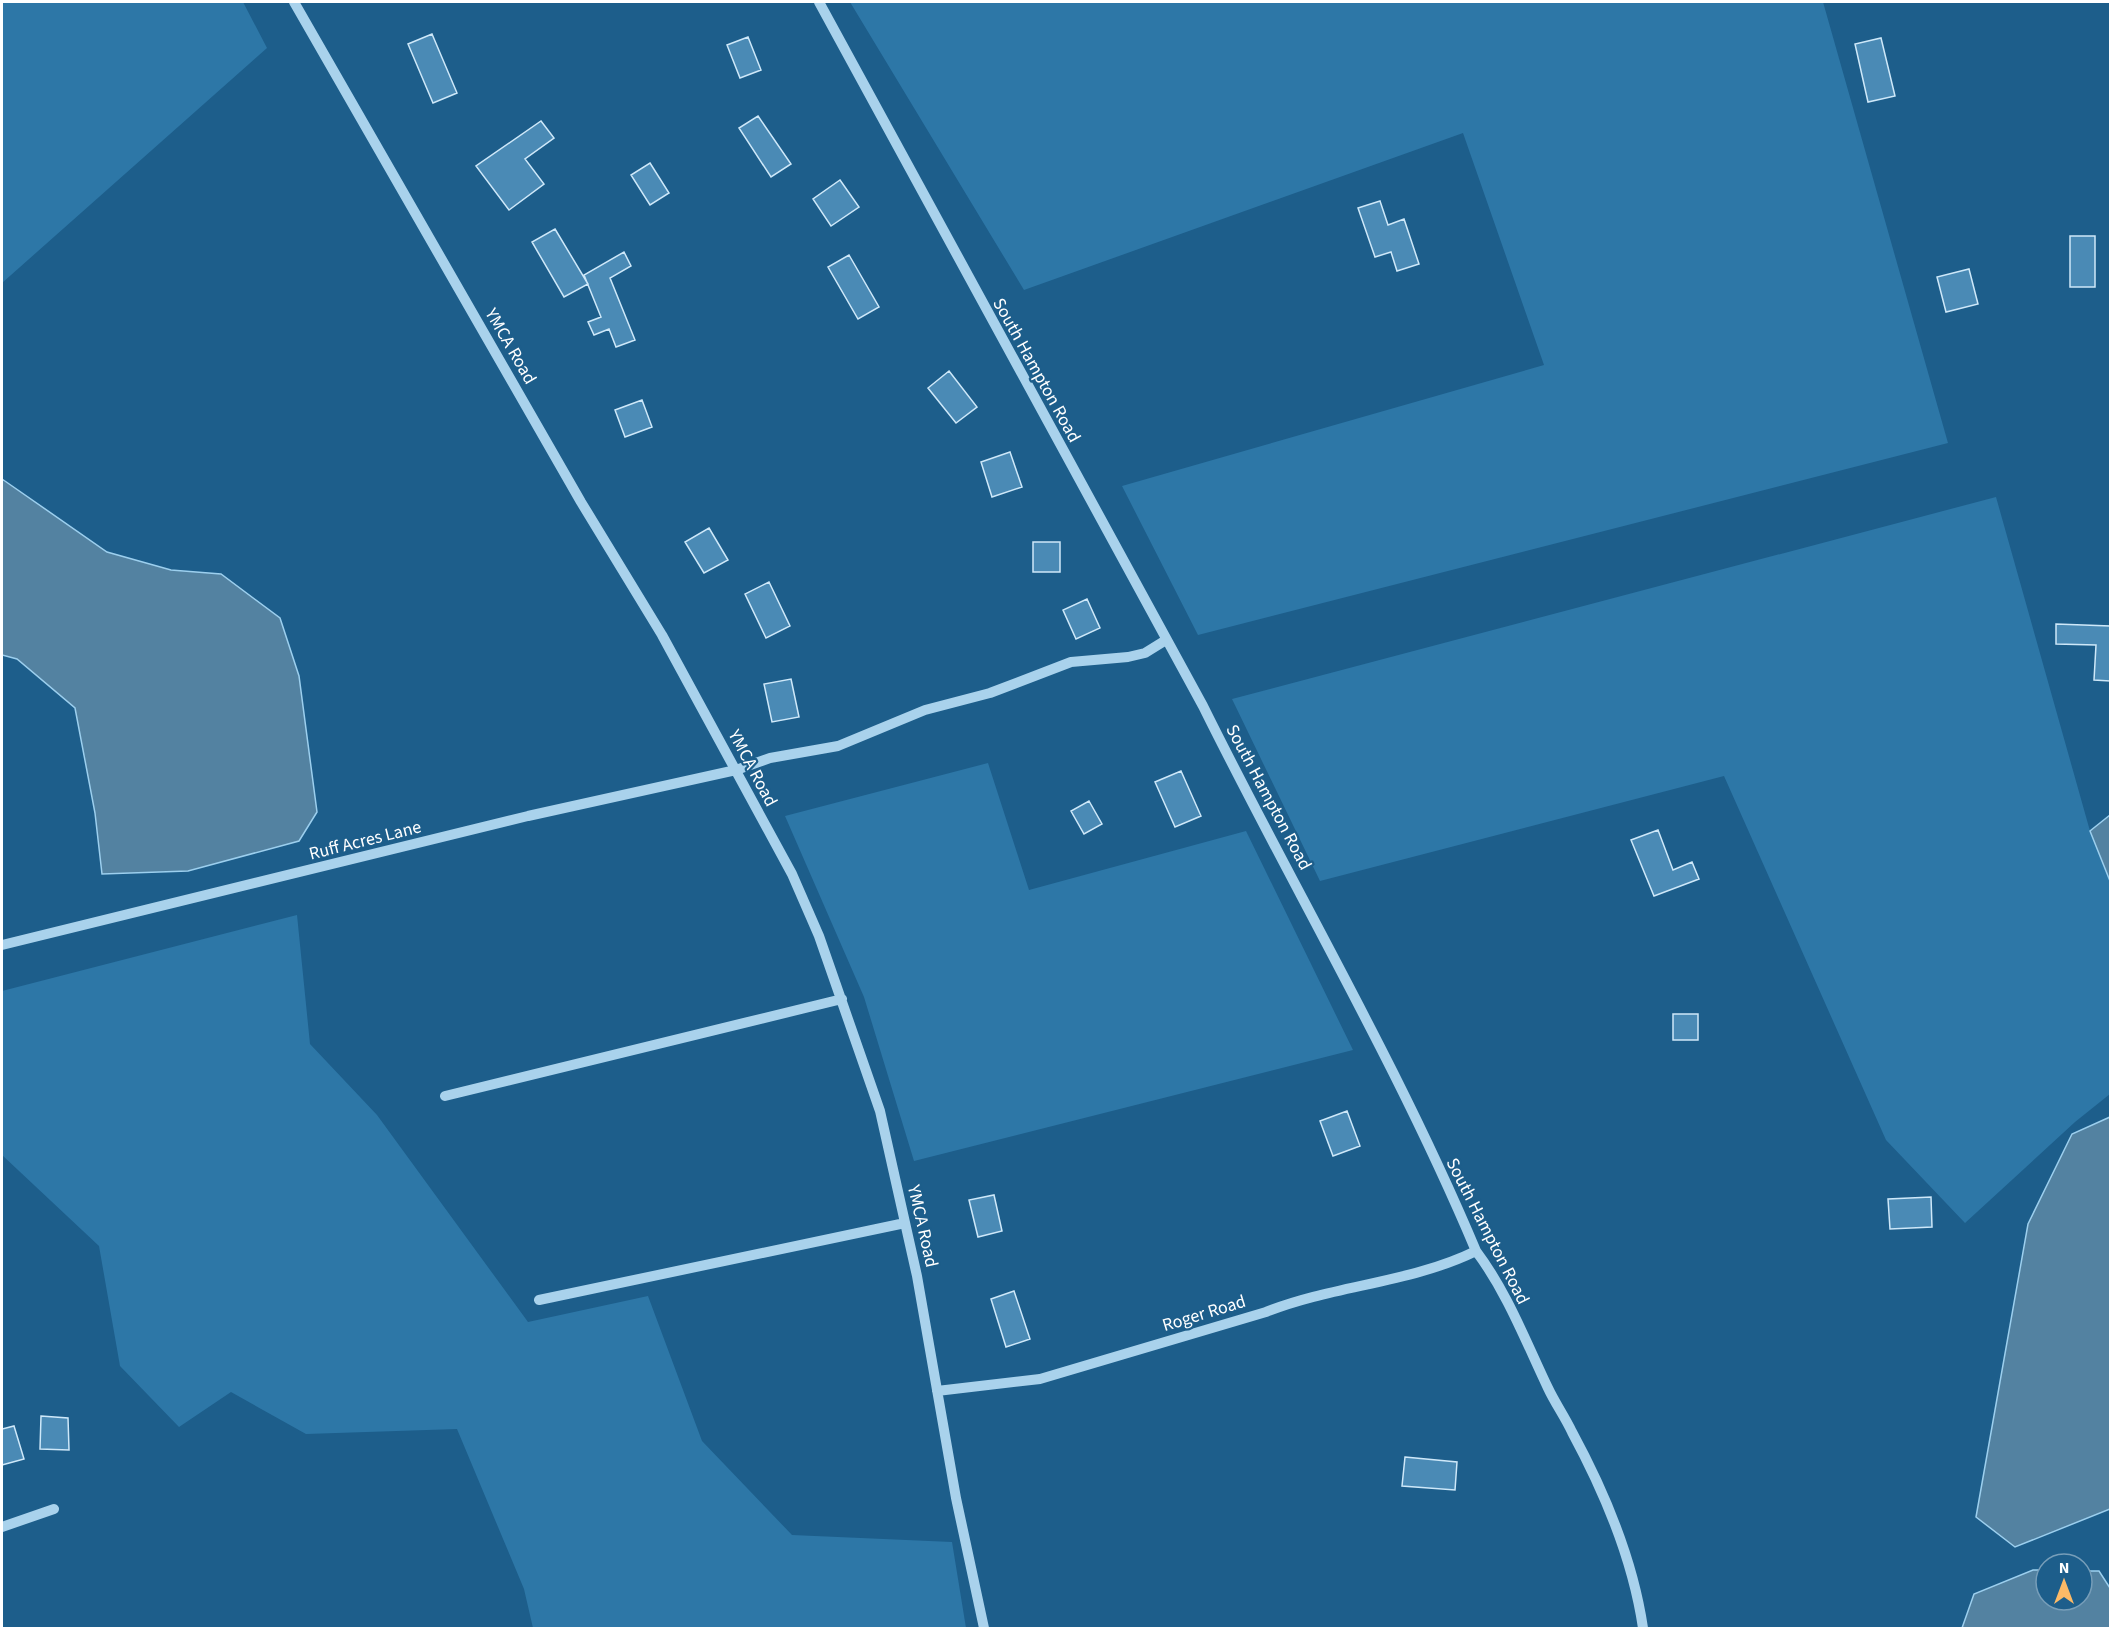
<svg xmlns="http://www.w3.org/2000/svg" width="2112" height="1630" viewBox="0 0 2112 1630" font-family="'Source Sans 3',sans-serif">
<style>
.green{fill:#2d77a7}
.water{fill:#5382a1;stroke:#9ccfee;stroke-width:1.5}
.building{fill:#4a8ab5;stroke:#cee8f9;stroke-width:1.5}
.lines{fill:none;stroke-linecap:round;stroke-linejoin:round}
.minor{stroke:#a9d2ec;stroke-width:10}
.labels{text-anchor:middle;stroke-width:4.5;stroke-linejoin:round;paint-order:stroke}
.street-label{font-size:18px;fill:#fff;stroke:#1d5e8b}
</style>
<rect width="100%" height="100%" fill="#1d5e8b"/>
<path class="green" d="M 2,2 L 243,2 L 267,48 L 2,283 Z
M 850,2 L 1823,2 L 1948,443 L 1198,635 L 1122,486 L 1544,365 L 1463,133 L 1024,290 Z
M 1996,497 L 2090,831 L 2110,881 L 2110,1094 L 2075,1122 L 1965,1223 L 1886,1140 L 1724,776 L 1320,881 L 1232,699 Z
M 988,763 L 1029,890 L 1246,831 L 1353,1050 L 914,1161 L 864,997 L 785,816 Z
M 297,915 L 310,1044 L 377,1115 L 528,1322 L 648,1296 L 702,1441 L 792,1535 L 952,1542 L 966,1628 L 533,1628 L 524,1589 L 457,1429 L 306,1434 L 231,1392 L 179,1427 L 120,1366 L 99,1246 L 2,1155 L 2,991 Z"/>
<path class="water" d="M 2,479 L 107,552 L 171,570 L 221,574 L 280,618 L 299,676 L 317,812 L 299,841 L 188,871 L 102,874 L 95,813 L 75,708 L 17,659 L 2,655 Z
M 2110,815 L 2110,881 L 2090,831 Z
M 2110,1117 L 2110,1509 L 2015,1547 L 1976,1517 L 2028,1224 L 2072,1134 Z
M 2033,1570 L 2046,1570 L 2046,1600 L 2082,1600 L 2082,1571 L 2099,1571 L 2110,1588 L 2110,1628 L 1962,1628 L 1974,1594 Z"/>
<path class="building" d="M 432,34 L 457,93 L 433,103 L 408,44 Z
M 748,37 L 761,70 L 740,78 L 727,45 Z
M 1881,38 L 1895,96 L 1868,102 L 1855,44 Z
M 758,116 L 791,164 L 771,177 L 739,128 Z
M 541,121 L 554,138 L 525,159 L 544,184 L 509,210 L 476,166 Z
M 650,163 L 669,193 L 650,205 L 631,175 Z
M 840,180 L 859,207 L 831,226 L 813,199 Z
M 1380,201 L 1388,225 L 1404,219 L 1419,264 L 1397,271 L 1391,252 L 1375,257 L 1358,208 Z
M 555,229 L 588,284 L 564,297 L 532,242 Z
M 2070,236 L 2095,236 L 2095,287 L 2070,287 Z
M 624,252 L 631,266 L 610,278 L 635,340 L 616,347 L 609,329 L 594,335 L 588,322 L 601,317 L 584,275 Z
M 849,255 L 879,307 L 858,319 L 828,267 Z
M 1969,269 L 1978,304 L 1946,312 L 1937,277 Z
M 949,371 L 977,407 L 956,423 L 928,388 Z
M 642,400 L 652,427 L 625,437 L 615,410 Z
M 1010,452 L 1022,487 L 992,497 L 981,462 Z
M 709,528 L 728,560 L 704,573 L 685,542 Z
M 1033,542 L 1060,542 L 1060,572 L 1033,572 Z
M 769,582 L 790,626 L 766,638 L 745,594 Z
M 1087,599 L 1100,628 L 1076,639 L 1063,610 Z
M 2056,624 L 2110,626 L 2110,681 L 2094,680 L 2096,645 L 2056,644 Z
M 791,679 L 799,717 L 772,722 L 764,684 Z
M 1181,771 L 1201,816 L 1175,827 L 1155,782 Z
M 1089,801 L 1102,824 L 1084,834 L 1071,811 Z
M 1658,830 L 1673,870 L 1692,862 L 1699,879 L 1654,896 L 1631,840 Z
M 1673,1014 L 1698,1014 L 1698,1040 L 1673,1040 Z
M 1347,1111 L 1360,1146 L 1333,1156 L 1320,1121 Z
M 994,1195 L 1002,1231 L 978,1237 L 969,1200 Z
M 1931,1197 L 1932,1227 L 1890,1229 L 1888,1199 Z
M 1014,1291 L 1030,1339 L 1006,1347 L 991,1299 Z
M 41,1416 L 68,1418 L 69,1450 L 40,1449 Z
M 14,1426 L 24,1459 L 2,1465 L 2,1429 Z
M 1405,1457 L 1457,1462 L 1455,1490 L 1402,1486 Z"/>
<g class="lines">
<path class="minor" d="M 294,2 L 581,502 L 662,635 L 792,874 L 819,936 L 880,1111 L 917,1276 L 956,1498 L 984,1628
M 819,2 L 1203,706 C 1293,888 1397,1063 1476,1251 C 1507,1292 1526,1342 1548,1388 C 1555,1403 1565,1417 1572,1432 C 1605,1493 1633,1560 1643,1628
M 2,945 L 528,816 L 736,770 L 770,758 L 838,746 L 925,710 L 990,693 L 1071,662 L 1128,657 L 1145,653 L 1166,640
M 445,1096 L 842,999
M 539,1300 L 905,1223
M 937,1391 L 1040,1379 L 1266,1312 C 1334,1285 1411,1283 1476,1251
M 2,1527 L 54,1509"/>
</g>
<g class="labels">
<g class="street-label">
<text transform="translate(511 346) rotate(60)" y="6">YMCA Road</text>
<text transform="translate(1037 370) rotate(61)" y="6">South Hampton Road</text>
<text transform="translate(753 768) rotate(62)" y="6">YMCA Road</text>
<text transform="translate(1269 797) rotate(62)" y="6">South Hampton Road</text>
<text transform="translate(365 840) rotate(-14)" y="6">Ruff Acres Lane</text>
<text transform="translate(923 1226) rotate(77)" y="6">YMCA Road</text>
<text transform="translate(1488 1231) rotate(63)" y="6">South Hampton Road</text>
<text transform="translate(1204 1313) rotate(-17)" y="6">Roger Road</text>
</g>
</g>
<rect width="2112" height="1630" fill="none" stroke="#ffffff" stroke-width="6"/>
<g transform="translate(2064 1582)"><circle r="28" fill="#1d5e8b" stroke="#779eb9" stroke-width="1.5"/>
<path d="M0-4.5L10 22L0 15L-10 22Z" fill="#fcba67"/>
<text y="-9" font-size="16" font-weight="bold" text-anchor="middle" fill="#ffffff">N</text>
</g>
</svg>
